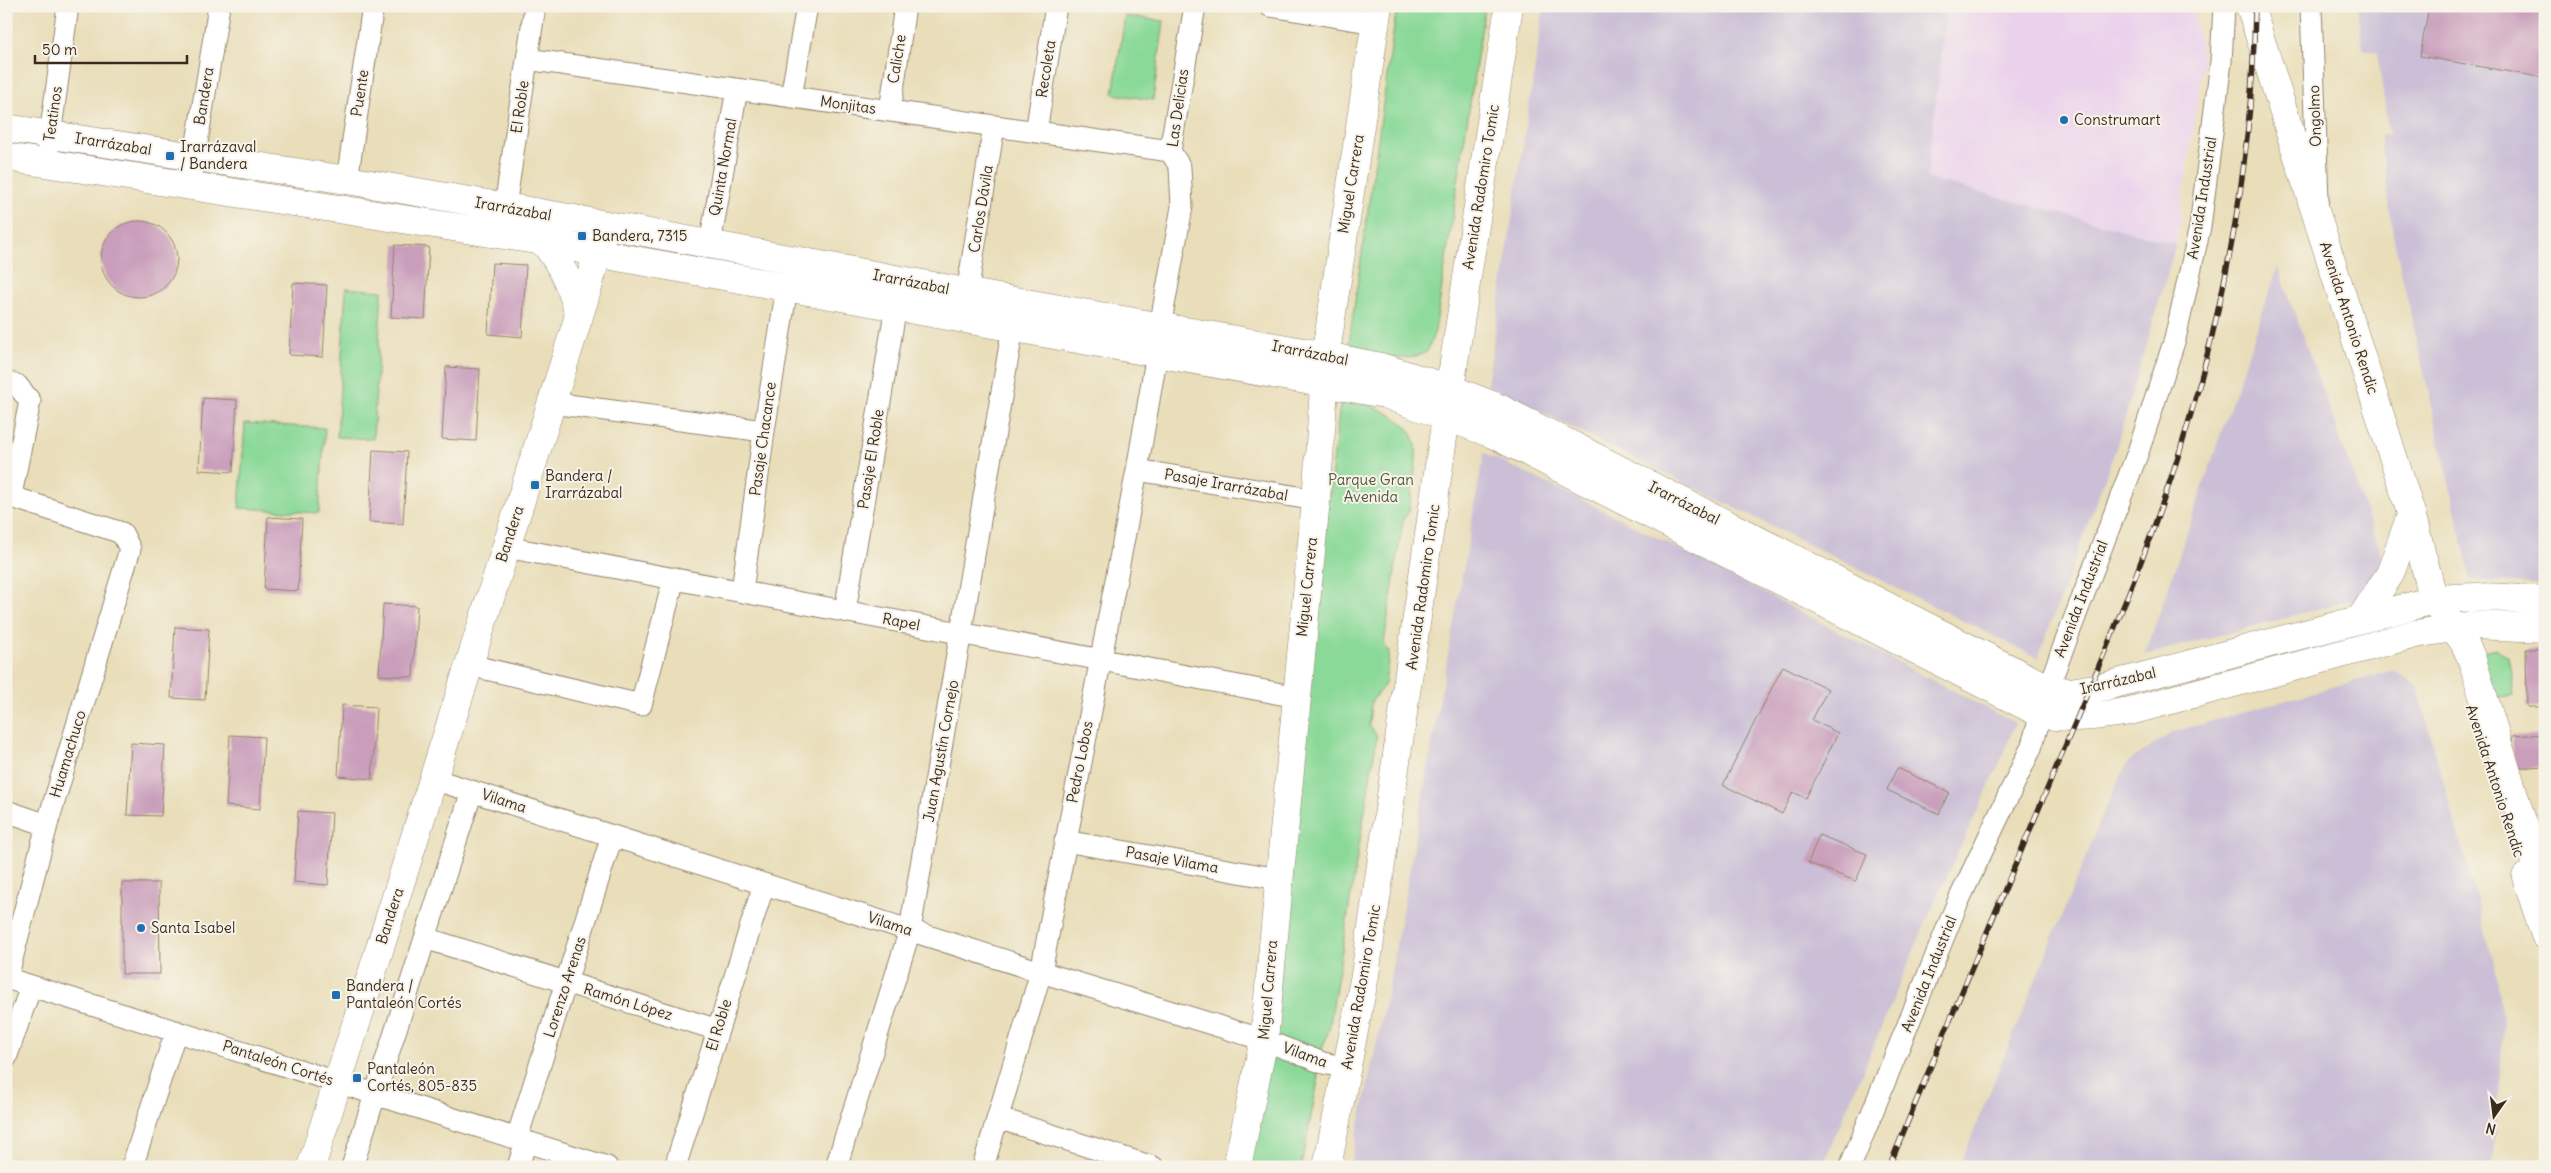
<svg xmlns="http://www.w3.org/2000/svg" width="2551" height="1173" viewBox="0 0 2551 1173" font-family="Delius,sans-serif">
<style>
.built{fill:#ead1ec}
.industrial{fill:#cabfd6}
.green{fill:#8ad998;stroke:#62825b}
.building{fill:#c99ebb}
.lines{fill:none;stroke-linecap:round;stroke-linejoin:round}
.street-casing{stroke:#92846c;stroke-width:23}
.secondary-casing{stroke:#92846c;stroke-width:29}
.street{stroke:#fff;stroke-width:21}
.secondary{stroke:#fff;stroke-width:28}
.rail-casing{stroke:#3b2a1e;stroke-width:5.5}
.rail{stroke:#f7f3e8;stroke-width:4;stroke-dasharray:11;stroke-linecap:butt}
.poi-dot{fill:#1f6fb2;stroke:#f7f3e8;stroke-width:2}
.labels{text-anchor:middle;stroke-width:4;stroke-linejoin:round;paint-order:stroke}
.street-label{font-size:15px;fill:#3b2a1e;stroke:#f7f3e8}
.poi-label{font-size:15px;fill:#3b2a1e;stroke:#f7f3e8;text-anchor:start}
.park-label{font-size:15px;fill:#4f563c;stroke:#f7f3e8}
</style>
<rect width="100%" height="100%" fill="#f7f3e8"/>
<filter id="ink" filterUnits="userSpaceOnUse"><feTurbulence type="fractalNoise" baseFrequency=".02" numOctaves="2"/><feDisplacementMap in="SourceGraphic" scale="10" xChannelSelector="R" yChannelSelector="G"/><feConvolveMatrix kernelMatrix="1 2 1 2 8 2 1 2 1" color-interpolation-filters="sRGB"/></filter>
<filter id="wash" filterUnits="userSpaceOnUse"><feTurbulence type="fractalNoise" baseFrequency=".0096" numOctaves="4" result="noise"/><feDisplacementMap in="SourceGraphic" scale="20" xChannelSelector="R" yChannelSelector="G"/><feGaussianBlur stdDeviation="1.12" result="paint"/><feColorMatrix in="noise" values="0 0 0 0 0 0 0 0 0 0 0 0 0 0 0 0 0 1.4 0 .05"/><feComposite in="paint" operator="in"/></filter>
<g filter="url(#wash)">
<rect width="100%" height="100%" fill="#e9deb9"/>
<path class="built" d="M 1947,6 L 2193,6 L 2203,62 L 2176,244 L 1927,178 Z"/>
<path class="industrial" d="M 1544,6 L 1947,6 L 1927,178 L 2176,244 L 2116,448 L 2038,658 L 1487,385 Z
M 2357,6 L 2545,6 L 2545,585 L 2471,580 L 2394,240 L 2380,136 L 2389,134 L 2377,53 L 2363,49 Z
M 2278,267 L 2385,564 L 2364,591 L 2352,600 L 2145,655 Z
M 1484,453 L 1617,517 L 2015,723 L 2003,756 L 1929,915 L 1822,1167 L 1350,1167 L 1388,990 Z
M 2393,670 L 2417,687 L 2496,970 L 2504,1025 L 2492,1167 L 1959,1167 L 2114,788 L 2129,761 L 2173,732 Z"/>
<path class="green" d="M 1397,6 L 1485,6 L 1435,331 L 1427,352 C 1396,366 1379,354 1349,343 Z
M 1125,16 L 1164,21 L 1153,100 L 1113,94 Z
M 346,288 L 382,291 L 373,439 L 337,437 Z
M 1354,400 C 1375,407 1413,419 1416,446 C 1418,461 1411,494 1409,511 L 1403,520 L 1384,643 L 1389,653 L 1385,684 L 1371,702 L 1369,725 L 1377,736 L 1329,1030 L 1317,1062 L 1318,1081 L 1301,1167 L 1248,1167 L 1340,404 Z
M 245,423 L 325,428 L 319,513 L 239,508 Z
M 2497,649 L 2508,656 L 2514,695 L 2494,699 L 2479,653 Z"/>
<g id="blocks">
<path class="building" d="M 2429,6 L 2545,6 L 2545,78 L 2420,56 Z
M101 259a38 38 0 1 1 76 0a38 38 0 1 1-76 0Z
M 395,245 L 429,247 L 425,319 L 391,317 Z
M 492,263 L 526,265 L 522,337 L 488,334 Z
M 293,283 L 327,285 L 323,357 L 289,355 Z
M 446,367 L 480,369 L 476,441 L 442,439 Z
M 203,398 L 237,400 L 233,472 L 199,470 Z
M 373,450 L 407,452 L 403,524 L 369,522 Z
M 268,517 L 302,519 L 298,591 L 264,589 Z
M 383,604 L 417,606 L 413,677 L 379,675 Z
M 175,627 L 209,629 L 205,700 L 171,698 Z
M 2526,649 L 2545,649 L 2545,707 L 2527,707 Z
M 1783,666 L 1828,689 L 1812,720 L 1838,733 L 1806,798 L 1793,792 L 1782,814 L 1723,785 Z
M 342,705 L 376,707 L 372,779 L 338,776 Z
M 2545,734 L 2545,766 L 2514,768 L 2512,736 Z
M 230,735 L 264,737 L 260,809 L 226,806 Z
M 131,743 L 165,745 L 161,816 L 127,815 Z
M 1897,768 L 1949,792 L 1939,814 L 1887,790 Z
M 298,811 L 332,813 L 328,885 L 294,882 Z
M 1819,835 L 1867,854 L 1856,881 L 1808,863 Z
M 122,883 L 159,883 L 160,974 L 122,974 Z"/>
</g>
</g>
<g filter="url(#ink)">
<use href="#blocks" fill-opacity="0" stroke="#92846c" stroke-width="1"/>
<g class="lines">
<g class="street-casing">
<path id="street" d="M 1270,6 L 1375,23
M 2311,6 L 2318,200
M 527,59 L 1170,151
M 791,97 L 807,6
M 890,111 L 905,6
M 1036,132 L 1056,6
M 48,150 L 68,6
M 347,180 L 373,6
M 190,186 L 219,6
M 505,207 L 535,6
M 710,244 L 737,89
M 967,293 L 994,126
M 1160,327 L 1182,207 L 1180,167 L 1170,151 L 1195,6
M 6,382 L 17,385 L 30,401 L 11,495
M 552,403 L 764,431
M 1137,470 L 1316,500
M 6,495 L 122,533 L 130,549 L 47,825 L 7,978
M 506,547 L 1297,697
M 742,591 L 764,431 L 787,287
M 845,611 L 896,306
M 469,665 L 641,705 L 674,578
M 433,779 L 1041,972 L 1264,1040 L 1323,1063 L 1348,1068
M 6,811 L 47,825
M 1065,841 L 1278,879
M 425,938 L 718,1030
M 6,978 L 607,1167
M 6,1058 L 31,986
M 998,1118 L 1153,1167
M 517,1138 L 612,836
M 132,1167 L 176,1031
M 352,1167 L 472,791
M 518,1167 L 526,1141
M 675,1167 L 764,884
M 836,1167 L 910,930 L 1013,327
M 983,1167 L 1041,972 L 1137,470 L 1157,353
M 1850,1167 L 1957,904 L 2031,748 L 2054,672 L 2138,452 L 2175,339 L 2200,227 L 2221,62 L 2224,6"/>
</g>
<g class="secondary-casing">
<path id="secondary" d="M 2250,6 L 2411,513 L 2434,600 L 2464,642 L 2471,657 L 2545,894
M 6,128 L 347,180 L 569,218 L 981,295 L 1326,356 L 1381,367 L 1451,389 L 1499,408 L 2049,689 L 2070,692 L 2107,686 L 2434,600 C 2472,595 2507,597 2545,601
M 6,157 L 543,241 L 623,258 L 1385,394 L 1493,434 L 2042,714 C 2073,720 2099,716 2130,711 L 2415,634 L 2473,625 L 2545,628
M 543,241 C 562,264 573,287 579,317
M 2361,618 L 2390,574 L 2411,515
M 2526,877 L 2545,935
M 311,1167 L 589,284 L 602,235
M 1237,1167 L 1264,1040 L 1316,500 L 1327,346 L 1378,6
M 1327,1167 L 1365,975 L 1455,355 L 1509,6"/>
</g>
<use href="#street" class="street"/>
<use href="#secondary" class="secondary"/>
<g class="rail-casing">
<path id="rail" d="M 1889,1167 C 1943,1036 1998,905 2053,775 C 2101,660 2153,544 2188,424 C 2229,288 2253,149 2255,6"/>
</g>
<use href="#rail" class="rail"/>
</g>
</g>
<g class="poi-dot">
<circle cx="2064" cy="120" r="5"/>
<rect x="165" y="151" width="10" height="10" rx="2.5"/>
<rect x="577" y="231" width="10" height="10" rx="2.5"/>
<rect x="530" y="480" width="10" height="10" rx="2.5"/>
<circle cx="141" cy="928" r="5"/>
<rect x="331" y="990" width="10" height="10" rx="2.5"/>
<rect x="352" y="1073" width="10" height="10" rx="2.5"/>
</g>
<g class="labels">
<g class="street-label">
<text transform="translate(897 59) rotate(-81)" y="5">Caliche</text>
<text transform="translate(1046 69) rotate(-81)" y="5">Recoleta</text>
<text transform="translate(360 93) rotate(-81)" y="5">Puente</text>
<text transform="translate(204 96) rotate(-81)" y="5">Bandera</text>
<text transform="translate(848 105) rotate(8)" y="5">Monjitas</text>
<text transform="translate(520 107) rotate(-82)" y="5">El Roble</text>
<text transform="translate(1178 108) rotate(-82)" y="5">Las Delicias</text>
<text transform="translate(53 114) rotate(-82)" y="5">Teatinos</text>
<text transform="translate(2315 116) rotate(-92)" y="5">Ongolmo</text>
<text transform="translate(113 144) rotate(9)" y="5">Irarrázabal</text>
<text transform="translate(723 167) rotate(-80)" y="5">Quinta Normal</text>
<text transform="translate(1351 184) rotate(-81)" y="5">Miguel Carrera</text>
<text transform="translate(1481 187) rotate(-81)" y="5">Avenida Radomiro Tomic</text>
<text transform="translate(2202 198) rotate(-81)" y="5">Avenida Industrial</text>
<text transform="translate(513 209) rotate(10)" y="5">Irarrázabal</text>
<text transform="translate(981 209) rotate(-81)" y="5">Carlos Dávila</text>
<text transform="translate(911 282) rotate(11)" y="5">Irarrázabal</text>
<text transform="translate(2349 318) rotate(72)" y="5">Avenida Antonio Rendic</text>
<text transform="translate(1310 353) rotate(11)" y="5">Irarrázabal</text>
<text transform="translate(763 439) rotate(-82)" y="5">Pasaje Chacance</text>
<text transform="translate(871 459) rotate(-81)" y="5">Pasaje El Roble</text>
<text transform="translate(1226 485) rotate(10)" y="5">Pasaje Irarrázabal</text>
<text transform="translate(1684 503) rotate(27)" y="5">Irarrázabal</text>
<text transform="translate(510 534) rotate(-72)" y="5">Bandera</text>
<text transform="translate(1307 587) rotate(-84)" y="5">Miguel Carrera</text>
<text transform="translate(1423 587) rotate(-82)" y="5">Avenida Radomiro Tomic</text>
<text transform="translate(2081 599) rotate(-69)" y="5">Avenida Industrial</text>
<text transform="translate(901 622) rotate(11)" y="5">Rapel</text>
<text transform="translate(2118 681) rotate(-13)" y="5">Irarrázabal</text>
<text transform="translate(941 751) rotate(-80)" y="5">Juan Agustín Cornejo</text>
<text transform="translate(68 754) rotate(-73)" y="5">Huamachuco</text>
<text transform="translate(1080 762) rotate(-79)" y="5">Pedro Lobos</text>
<text transform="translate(2495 781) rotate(72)" y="5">Avenida Antonio Rendic</text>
<text transform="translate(504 801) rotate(18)" y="5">Vilama</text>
<text transform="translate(1172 860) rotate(10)" y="5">Pasaje Vilama</text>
<text transform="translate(390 916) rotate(-72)" y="5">Bandera</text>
<text transform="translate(890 924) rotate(18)" y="5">Vilama</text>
<text transform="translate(1929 974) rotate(-68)" y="5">Avenida Industrial</text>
<text transform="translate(565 987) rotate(-72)" y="5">Lorenzo Arenas</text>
<text transform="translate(1361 987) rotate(-80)" y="5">Avenida Radomiro Tomic</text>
<text transform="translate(1268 990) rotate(-85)" y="5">Miguel Carrera</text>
<text transform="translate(628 1002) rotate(17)" y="5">Ramón López</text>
<text transform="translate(719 1025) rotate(-73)" y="5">El Roble</text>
<text transform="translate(1305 1055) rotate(20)" y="5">Vilama</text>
<text transform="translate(278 1063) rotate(18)" y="5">Pantaleón Cortés</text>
</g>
<g class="poi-label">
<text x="2074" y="125">Construmart</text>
<text x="180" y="152">Irarrázaval<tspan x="180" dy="17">/ Bandera</tspan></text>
<text x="592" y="241">Bandera, 7315</text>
<text x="545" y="481">Bandera /<tspan x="545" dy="17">Irarrázabal</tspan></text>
<text x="151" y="933">Santa Isabel</text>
<text x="346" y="991">Bandera /<tspan x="346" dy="17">Pantaleón Cortés</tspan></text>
<text x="367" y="1074">Pantaleón<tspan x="367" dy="17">Cortés, 805-835</tspan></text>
</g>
<g class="park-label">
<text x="1371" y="485">Parque Gran<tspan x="1371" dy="17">Avenida</tspan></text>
</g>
</g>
<rect width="2551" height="1173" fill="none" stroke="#f7f3e8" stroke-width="25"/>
<g transform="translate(2494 1116) rotate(194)" stroke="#f7f3e8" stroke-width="4" paint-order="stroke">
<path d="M0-4L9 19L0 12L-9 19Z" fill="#3b2a1e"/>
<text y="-8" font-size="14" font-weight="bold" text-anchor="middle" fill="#3b2a1e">N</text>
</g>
<path d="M35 55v8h152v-8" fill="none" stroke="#3b2a1e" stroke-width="2.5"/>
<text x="42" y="55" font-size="15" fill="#3b2a1e" stroke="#f7f3e8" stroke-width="4" paint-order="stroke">50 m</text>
</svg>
